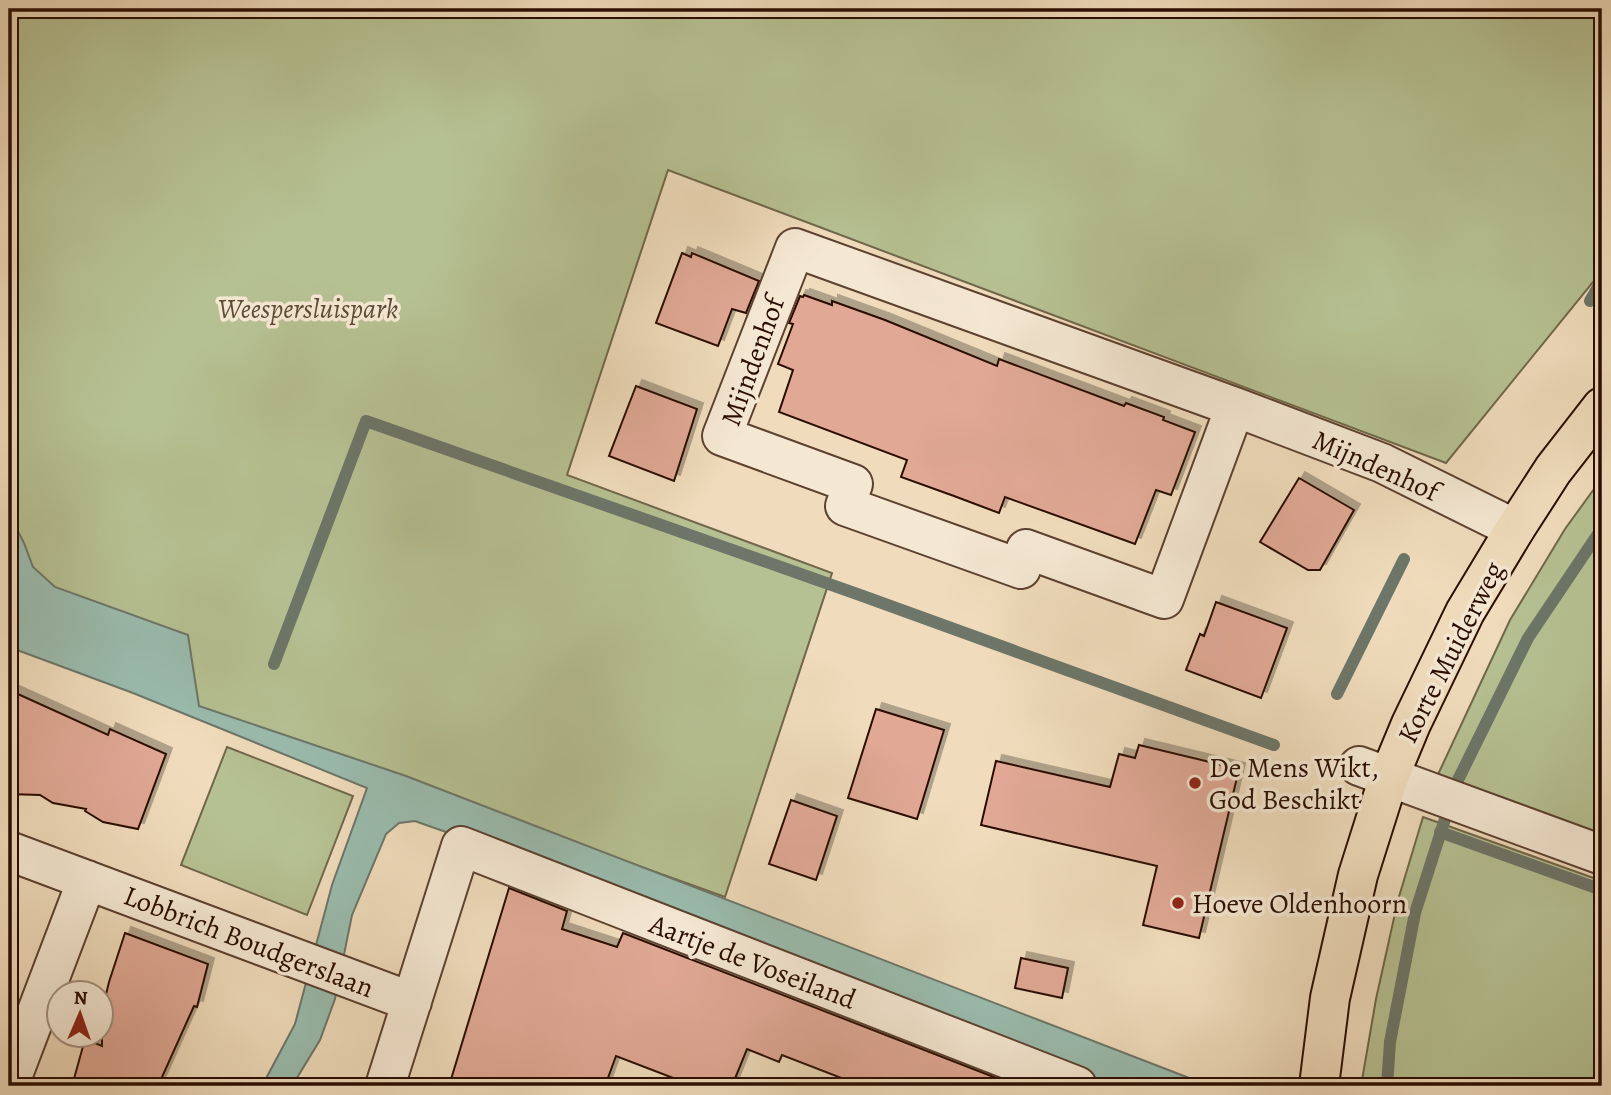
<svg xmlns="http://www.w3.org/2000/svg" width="1611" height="1095" viewBox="0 0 1611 1095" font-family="Alegreya,serif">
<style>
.green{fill:#b6c193;stroke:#70674a;stroke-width:2}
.water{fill:#9abcae;stroke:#6d7669;stroke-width:2}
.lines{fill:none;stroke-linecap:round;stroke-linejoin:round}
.stream{stroke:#6d7669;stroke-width:12}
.building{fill:#e0a895;stroke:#2a0d02;stroke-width:2;filter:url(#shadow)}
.minor-casing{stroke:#5c4130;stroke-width:42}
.major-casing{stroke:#2a0d02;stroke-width:42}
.minor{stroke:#f5e8d3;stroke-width:38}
.major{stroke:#f0dcbc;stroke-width:38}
.poi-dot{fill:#8f2418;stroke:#f5e8d3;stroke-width:2.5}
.labels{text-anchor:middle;stroke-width:7;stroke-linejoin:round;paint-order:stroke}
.park-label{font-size:28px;font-style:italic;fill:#5b4c35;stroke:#f5e8d3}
.street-label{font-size:28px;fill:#2a0d02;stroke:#f5e8d3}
.poi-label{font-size:28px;fill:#2a0d02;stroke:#f5e8d3;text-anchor:start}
</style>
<defs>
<filter id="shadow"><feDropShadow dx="6" dy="-6" stdDeviation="0" flood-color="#0004"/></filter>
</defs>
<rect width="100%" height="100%" fill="#f0dcbc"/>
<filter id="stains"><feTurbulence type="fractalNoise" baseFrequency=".00286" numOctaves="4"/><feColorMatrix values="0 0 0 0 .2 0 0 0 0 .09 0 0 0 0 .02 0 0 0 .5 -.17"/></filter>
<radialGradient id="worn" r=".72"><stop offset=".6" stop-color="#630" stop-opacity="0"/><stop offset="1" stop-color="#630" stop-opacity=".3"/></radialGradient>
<path class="green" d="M 9,9 L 1602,9 L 1602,271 L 1446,463 L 668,170 L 567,475 L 832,573 L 725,897 L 9,639 Z
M 1602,478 L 1602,844 L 1434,783 L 1510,620 L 1565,529 Z
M 227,747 L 353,796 L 307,915 L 181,865 Z
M 1423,817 L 1602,881 L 1602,1086 L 1361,1086 L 1376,999 L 1398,900 Z"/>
<path class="water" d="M 9,514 L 24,543 L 33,567 L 55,587 L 188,635 L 199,706 L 406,776 L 1210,1086 L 1113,1086 L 555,870 L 426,825 L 415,821 L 399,823 L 386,834 L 352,915 L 335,999 L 320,1040 L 292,1086 L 262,1086 L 295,1024 L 332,885 L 367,788 L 133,693 L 9,647 Z"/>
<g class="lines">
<path class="stream" d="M 1590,301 L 1602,280
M 274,664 L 366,421 L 860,595 L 1274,745
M 1337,694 L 1404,559
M 1456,784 L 1528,638 L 1602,528
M 1440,832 L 1602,890
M 1387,1086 L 1390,1042 L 1415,913 L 1445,819"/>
</g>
<path class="building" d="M 682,253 L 691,257 L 692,253 L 759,281 L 746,313 L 732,309 L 718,346 L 656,323 Z
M 804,295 L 832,305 L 832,301 L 885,320 L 997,366 L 999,359 L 1124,406 L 1126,403 L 1164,417 L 1163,420 L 1195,432 L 1171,495 L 1156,490 L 1135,544 L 1005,497 L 999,513 L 954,496 L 901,477 L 907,460 L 779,412 L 793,370 L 778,364 L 793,324 L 789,323 L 800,296 L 803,297 Z
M 636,386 L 697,409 L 674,481 L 609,456 Z
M 1299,478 L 1354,510 L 1320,570 L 1308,570 L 1260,542 Z
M 1216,602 L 1287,628 L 1261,698 L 1186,670 L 1200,634 L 1204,636 Z
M 9,690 L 108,735 L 110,729 L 166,754 L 138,829 L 103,822 L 85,811 L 86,809 L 53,803 L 40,795 L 9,794 Z
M 876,709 L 944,730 L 917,819 L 848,798 Z
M 1139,745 L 1239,769 L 1199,938 L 1143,925 L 1157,866 L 981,825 L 996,761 L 1110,787 L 1119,754 L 1135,758 Z
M 791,800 L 837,816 L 816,880 L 769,864 Z
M 509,888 L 567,911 L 562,929 L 617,947 L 623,933 L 1017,1086 L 862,1086 L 782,1055 L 779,1062 L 747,1049 L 732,1086 L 694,1086 L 616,1056 L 605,1086 L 449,1086 Z
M 125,933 L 208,964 L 197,1007 L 194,1006 L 158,1086 L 72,1086 L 85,1039 L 102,1046 L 102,1011 L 109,982 Z
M 1021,958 L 1068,968 L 1062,998 L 1015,988 Z"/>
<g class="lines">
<g class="minor-casing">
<path id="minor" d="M 1235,407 L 1164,599 L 1026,549 L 1021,569 L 845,506 L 853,484 L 722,436 L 795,248 L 1235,407 L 1382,463 L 1515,529
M 1359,766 L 1602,855
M 9,851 L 412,1002
M 9,1085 L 87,880
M 385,1086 L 461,846 L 1077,1086"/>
</g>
<g class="major-casing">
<path id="major" d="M 1319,1086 L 1330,998 L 1358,875 L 1389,777 L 1411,724 L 1465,612 L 1515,529 L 1553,470 L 1602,407"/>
</g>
<use href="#minor" class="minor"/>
<use href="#major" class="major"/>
</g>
<g class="poi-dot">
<circle cx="1195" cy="783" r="7"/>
<circle cx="1178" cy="903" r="7"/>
</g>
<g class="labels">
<g class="park-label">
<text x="308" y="318">Weespersluispark</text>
</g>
<g class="street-label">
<text transform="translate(752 361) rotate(-70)" y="10">Mijndenhof</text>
<text transform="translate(1376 465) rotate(24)" y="10">Mijndenhof</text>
<text transform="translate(1450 652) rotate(-63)" y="10">Korte Muiderweg</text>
<text transform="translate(249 941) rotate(21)" y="10">Lobbrich Boudgerslaan</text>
<text transform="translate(753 961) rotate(21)" y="10">Aartje de Voseiland</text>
</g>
<g class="poi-label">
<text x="1209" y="777">De Mens Wikt,<tspan x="1209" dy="32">God Beschikt</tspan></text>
<text x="1192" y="913">Hoeve Oldenhoorn</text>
</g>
</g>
<rect width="1611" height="1095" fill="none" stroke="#f0dcbc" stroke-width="35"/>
<rect x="10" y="10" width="1590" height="1074" fill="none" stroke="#2a0d02" stroke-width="3.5"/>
<rect x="18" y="18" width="1576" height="1060" fill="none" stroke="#2a0d02" stroke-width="2"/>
<g transform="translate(80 1014) rotate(2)"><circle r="33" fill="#f5e8d3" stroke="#a4907f" stroke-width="2"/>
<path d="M0-5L12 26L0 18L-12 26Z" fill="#8f2418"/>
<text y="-10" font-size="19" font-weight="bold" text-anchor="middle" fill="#2a0d02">N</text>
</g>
<rect width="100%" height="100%" filter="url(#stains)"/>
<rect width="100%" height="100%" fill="url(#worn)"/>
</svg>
